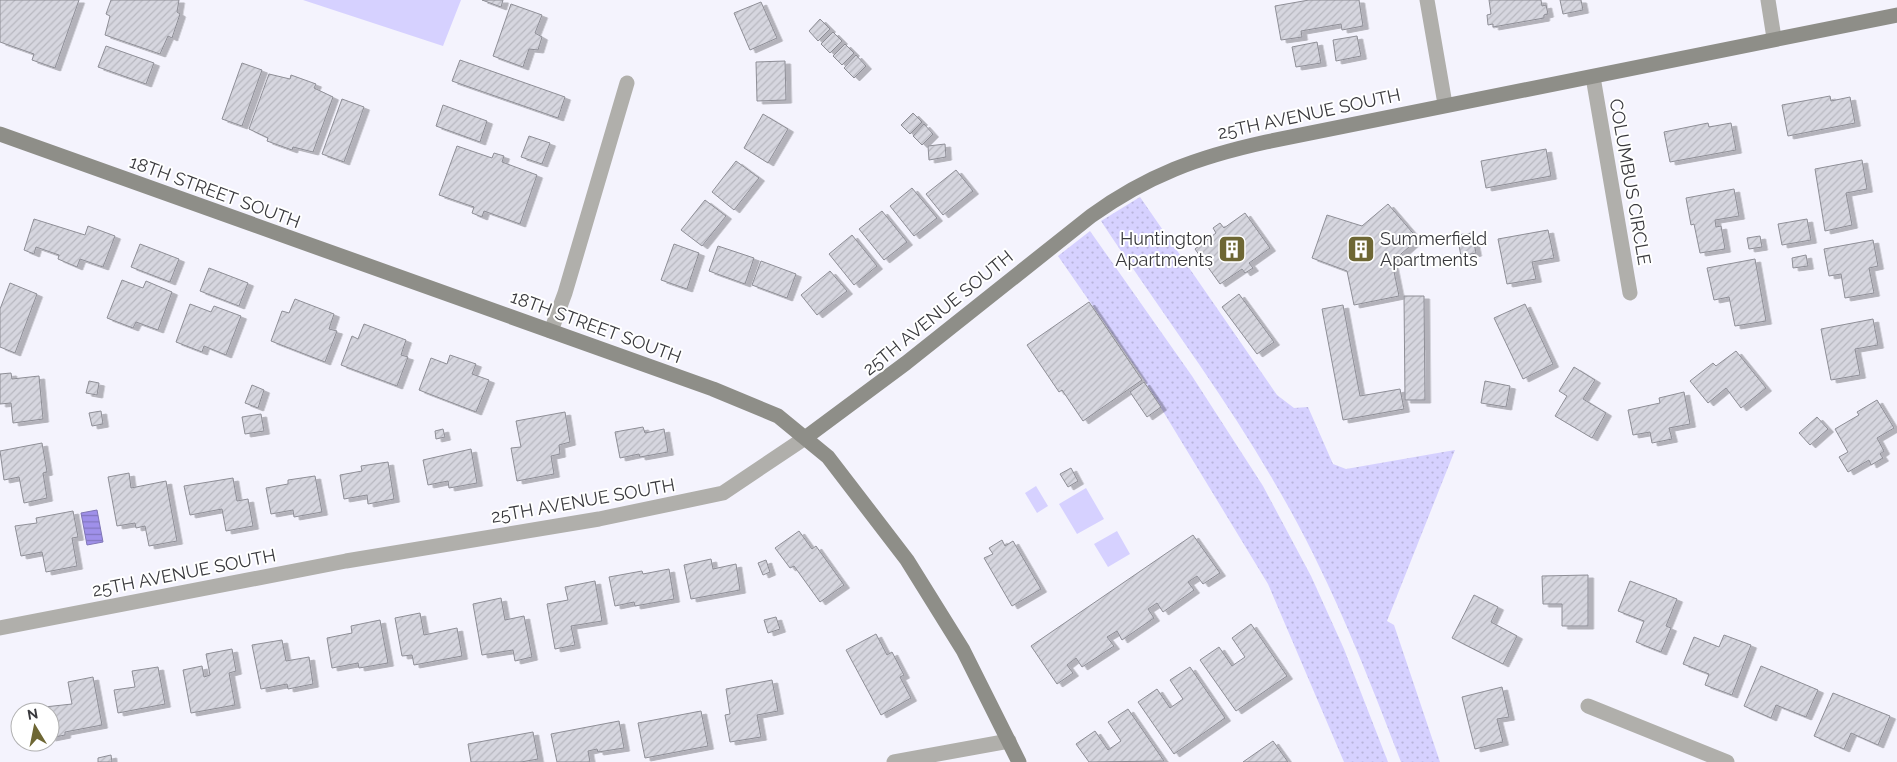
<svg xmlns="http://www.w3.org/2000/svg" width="1897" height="762" viewBox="0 0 1897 762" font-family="Raleway,sans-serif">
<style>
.grass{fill:url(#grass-dots)}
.park{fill:#d6d1ff}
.water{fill:url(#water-rules);stroke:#8076b6}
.building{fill:url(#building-hatch);stroke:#8e8e96;filter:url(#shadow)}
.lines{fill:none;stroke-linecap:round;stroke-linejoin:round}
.street{stroke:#b0afab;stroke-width:15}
.secondary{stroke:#8e8e88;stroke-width:15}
.labels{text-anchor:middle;stroke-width:4;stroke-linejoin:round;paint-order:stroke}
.street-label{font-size:18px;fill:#39393d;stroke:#fff}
.poi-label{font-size:18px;fill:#39393d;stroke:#fff;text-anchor:end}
</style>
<defs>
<pattern id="grass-dots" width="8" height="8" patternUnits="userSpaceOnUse" patternTransform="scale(1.25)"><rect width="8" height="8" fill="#d6d1ff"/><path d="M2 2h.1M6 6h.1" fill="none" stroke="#b8b4db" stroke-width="1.8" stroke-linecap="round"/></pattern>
<pattern id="water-rules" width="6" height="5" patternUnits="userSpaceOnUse" patternTransform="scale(1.25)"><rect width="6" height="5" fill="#9f90ea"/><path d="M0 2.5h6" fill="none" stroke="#8377bf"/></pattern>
<pattern id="building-hatch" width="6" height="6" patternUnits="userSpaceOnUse" patternTransform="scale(1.25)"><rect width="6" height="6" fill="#d6d6df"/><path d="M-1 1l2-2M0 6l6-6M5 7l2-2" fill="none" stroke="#b8b8c0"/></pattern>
<filter id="shadow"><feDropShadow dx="5.5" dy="3" stdDeviation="0" flood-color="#0004"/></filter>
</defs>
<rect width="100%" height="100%" fill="#f4f3fd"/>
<path class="grass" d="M 1140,197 L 1277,395 L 1294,408 L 1308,407 L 1333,464 L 1346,469 L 1455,450 L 1387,621 L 1394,625 L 1440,762 L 1401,762 C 1364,665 1326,569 1273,480 C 1221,390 1158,308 1101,221 Z
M 1090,231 L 1192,376 L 1263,486 L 1311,576 L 1344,649 L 1388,762 L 1344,762 L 1268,584 L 1144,380 L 1058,256 Z"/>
<path class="park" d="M 303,0 L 461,0 L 443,46 Z
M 1036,486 L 1048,506 L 1037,513 L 1025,493 Z
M 1086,488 L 1104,519 L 1077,534 L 1059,504 Z
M 1117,531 L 1130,554 L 1108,567 L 1094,544 Z"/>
<path class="water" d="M 97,510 L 103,542 L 87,545 L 81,513 Z"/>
<path class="building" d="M 0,0 L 79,0 L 55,68 L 32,60 L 34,54 L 0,42 Z
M 111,0 L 179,0 L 177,12 L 180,14 L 172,38 L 168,36 L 160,54 L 105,35 L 110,16 L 106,14 Z
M 482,0 L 503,0 L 501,7 Z
M 1309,0 L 1359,0 L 1363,26 L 1342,30 L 1341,24 L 1301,31 L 1302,37 L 1281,40 L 1275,6 Z
M 1489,0 L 1541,0 L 1542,6 L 1546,5 L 1548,14 L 1544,15 L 1544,18 L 1493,27 L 1493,24 L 1488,25 L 1487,15 L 1491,14 Z
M 1560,0 L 1581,0 L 1583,10 L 1563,14 Z
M 761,2 L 777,38 L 750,50 L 734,13 Z
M 511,4 L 542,15 L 535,33 L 542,37 L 538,50 L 529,49 L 523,67 L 493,56 Z
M 820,19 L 830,29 L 818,41 L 809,31 Z
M 833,32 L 842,41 L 830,53 L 821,44 Z
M 1357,36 L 1361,56 L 1336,61 L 1333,40 Z
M 1317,42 L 1321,63 L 1296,67 L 1292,47 Z
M 845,44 L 854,53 L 842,65 L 833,56 Z
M 106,46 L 154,63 L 146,84 L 98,67 Z
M 856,55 L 866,66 L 854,78 L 844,68 Z
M 460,60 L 565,97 L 558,118 L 452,81 Z
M 785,61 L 786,100 L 757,101 L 756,62 Z
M 242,63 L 262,70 L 242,126 L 222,119 Z
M 269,74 L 290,79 L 291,75 L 316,84 L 314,88 L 333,97 L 313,152 L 293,147 L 292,150 L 267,141 L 268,138 L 249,129 Z
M 1830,96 L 1831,101 L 1850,97 L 1855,123 L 1788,136 L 1782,105 Z
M 342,99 L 364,107 L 344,162 L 322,154 Z
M 443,105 L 487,121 L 480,142 L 436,126 Z
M 913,113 L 922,122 L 910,134 L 901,125 Z
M 763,114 L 788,129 L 768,163 L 744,148 Z
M 1708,123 L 1709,127 L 1731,123 L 1736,150 L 1670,162 L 1664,132 Z
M 924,124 L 933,134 L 922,145 L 913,136 Z
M 529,136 L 550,143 L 542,164 L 521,157 Z
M 945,144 L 946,157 L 929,160 L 928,146 Z
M 457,146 L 492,158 L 494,153 L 504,156 L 502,162 L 537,175 L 520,224 L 484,211 L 482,217 L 472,213 L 474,207 L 439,195 Z
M 1546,149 L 1551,176 L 1486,188 L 1481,161 Z
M 1862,160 L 1867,189 L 1846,193 L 1852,225 L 1825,231 L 1815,169 Z
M 736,161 L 759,178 L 734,210 L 712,192 Z
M 956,170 L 973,191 L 943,215 L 926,194 Z
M 912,188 L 937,218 L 914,236 L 890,206 Z
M 1734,189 L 1739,216 L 1715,220 L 1716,227 L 1721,226 L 1725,249 L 1700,253 L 1694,224 L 1691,225 L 1686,198 Z
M 705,200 L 726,216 L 702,246 L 681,230 Z
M 1388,204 L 1418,239 L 1392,262 L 1399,296 L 1354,305 L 1347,271 L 1312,258 L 1327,215 L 1362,226 Z
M 882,211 L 907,242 L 884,260 L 859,229 Z
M 1245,213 L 1270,248 L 1249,263 L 1253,268 L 1245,273 L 1242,269 L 1220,284 L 1195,249 L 1216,233 L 1213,228 L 1220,223 L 1224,228 Z
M 34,219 L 85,235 L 88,226 L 115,236 L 103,267 L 80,259 L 77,267 L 58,259 L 59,255 L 36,247 L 34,254 L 24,250 Z
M 1807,219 L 1811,240 L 1782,245 L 1778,224 Z
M 1548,230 L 1554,258 L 1532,262 L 1536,279 L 1507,284 L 1498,239 Z
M 1472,233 L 1476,253 L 1461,256 L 1457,235 Z
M 852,235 L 877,266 L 854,285 L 829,254 Z
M 1760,236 L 1762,247 L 1749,249 L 1747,238 Z
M 1873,240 L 1878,266 L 1869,268 L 1874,293 L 1845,298 L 1841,274 L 1829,276 L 1824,249 Z
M 140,244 L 179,259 L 170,282 L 131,267 Z
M 674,244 L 699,253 L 687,289 L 661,280 Z
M 718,246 L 754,258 L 745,284 L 709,271 Z
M 1806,255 L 1808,266 L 1793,268 L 1792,258 Z
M 1755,259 L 1766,321 L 1735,326 L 1729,297 L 1714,300 L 1707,268 Z
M 761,261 L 796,274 L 787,298 L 752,285 Z
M 209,268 L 248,283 L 239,306 L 200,291 Z
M 830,271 L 847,291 L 817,315 L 801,295 Z
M 122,280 L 143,288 L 146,281 L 172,292 L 158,330 L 136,322 L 133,328 L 107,318 Z
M 10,283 L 37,294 L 15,353 L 0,347 L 0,309 Z
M 1239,294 L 1274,342 L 1257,354 L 1222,307 Z
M 1404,296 L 1424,296 L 1425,400 L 1405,400 Z
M 295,299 L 334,314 L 329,329 L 337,331 L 325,362 L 271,341 L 282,311 L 289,313 Z
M 1089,302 L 1142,380 L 1083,421 L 1062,390 L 1059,392 L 1027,345 Z
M 190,304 L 211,312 L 214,306 L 241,316 L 226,355 L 204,346 L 202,352 L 176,342 Z
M 1525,304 L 1553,364 L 1523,379 L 1494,318 Z
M 1343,305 L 1360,396 L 1400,389 L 1404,409 L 1343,420 L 1322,309 Z
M 1873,319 L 1878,345 L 1855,349 L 1860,375 L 1831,380 L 1821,329 Z
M 364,324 L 406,340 L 401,355 L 408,357 L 397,386 L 341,365 L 352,336 L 358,339 Z
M 1736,351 L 1766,388 L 1741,408 L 1726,388 L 1708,403 L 1690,381 L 1713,363 L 1716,366 Z
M 450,355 L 476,364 L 472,374 L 489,380 L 476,412 L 419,390 L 431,358 L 447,364 Z
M 1574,367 L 1595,380 L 1583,399 L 1606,413 L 1592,438 L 1555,416 L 1567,396 L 1559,391 Z
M 11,373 L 12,379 L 39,376 L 43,419 L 13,423 L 11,403 L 0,404 L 0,374 Z
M 89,381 L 99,383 L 97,395 L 86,393 Z
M 1485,381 L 1510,386 L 1506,407 L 1481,403 Z
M 1144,382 L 1161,407 L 1147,417 L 1130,392 Z
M 252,385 L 264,390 L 258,408 L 245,403 Z
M 1684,392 L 1690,424 L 1669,428 L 1672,439 L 1652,443 L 1650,432 L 1633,435 L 1628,410 L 1660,403 L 1659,398 Z
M 1877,400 L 1894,428 L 1877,438 L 1884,451 L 1880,454 L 1883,458 L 1871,465 L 1869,460 L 1848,472 L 1839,457 L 1848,452 L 1835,429 L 1859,415 L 1857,412 Z
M 101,411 L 103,424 L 92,426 L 89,413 Z
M 565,412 L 570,442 L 559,445 L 560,454 L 551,456 L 554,474 L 517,481 L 511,448 L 521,447 L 516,421 Z
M 261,414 L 264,431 L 245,434 L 242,417 Z
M 1817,417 L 1828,429 L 1810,445 L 1799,433 Z
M 643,427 L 645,433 L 664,429 L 668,452 L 640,457 L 639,454 L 620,458 L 615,432 Z
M 443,429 L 445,437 L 436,439 L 435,431 Z
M 42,443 L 47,472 L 43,473 L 47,498 L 24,503 L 19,477 L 4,480 L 0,451 Z
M 471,449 L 477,483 L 449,488 L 448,481 L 428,485 L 423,460 Z
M 388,462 L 394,499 L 368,504 L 367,495 L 344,499 L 340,475 L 362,471 L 361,466 Z
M 1071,468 L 1078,481 L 1068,487 L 1060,474 Z
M 129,473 L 131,488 L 166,481 L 177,541 L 149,546 L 145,526 L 136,528 L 135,523 L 117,526 L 108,477 Z
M 315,476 L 322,512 L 294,517 L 293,510 L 271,514 L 266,488 L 288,484 L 288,480 Z
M 233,478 L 237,501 L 248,499 L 253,526 L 226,531 L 222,509 L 190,515 L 184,486 Z
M 73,511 L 78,537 L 72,538 L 77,566 L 46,572 L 42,552 L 21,556 L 15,526 L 37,523 L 36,518 Z
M 799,531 L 812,549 L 816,546 L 844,585 L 820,602 L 794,566 L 790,568 L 775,548 Z
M 1193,535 L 1220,573 L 1203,584 L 1197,576 L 1188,582 L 1194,590 L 1163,612 L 1157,603 L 1148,609 L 1154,618 L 1122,640 L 1117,631 L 1107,637 L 1114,646 L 1082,667 L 1076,658 L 1067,665 L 1073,673 L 1057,684 L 1031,646 Z
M 1002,540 L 1005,546 L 1013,541 L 1041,589 L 1012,606 L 984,558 L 993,554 L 989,548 Z
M 711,559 L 713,569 L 736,564 L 740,590 L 691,599 L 684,565 Z
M 766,560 L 770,572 L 763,575 L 758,563 Z
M 669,569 L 674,599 L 635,606 L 634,602 L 615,606 L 609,577 L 642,571 L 643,574 Z
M 1588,575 L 1588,626 L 1562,626 L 1562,604 L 1543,604 L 1542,576 Z
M 595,581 L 602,621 L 571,626 L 575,645 L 555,649 L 547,604 L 568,600 L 565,587 Z
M 1630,581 L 1677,599 L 1666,626 L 1671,628 L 1661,652 L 1636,642 L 1644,621 L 1618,611 Z
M 1474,595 L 1498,607 L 1491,622 L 1517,636 L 1503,664 L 1452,638 Z
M 501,598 L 505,620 L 524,616 L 532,657 L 515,661 L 513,650 L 482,655 L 473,604 Z
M 420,613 L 424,635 L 457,628 L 462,656 L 414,665 L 412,655 L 402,656 L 395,618 Z
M 776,617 L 780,629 L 768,633 L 764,620 Z
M 380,620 L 388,663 L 359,668 L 358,663 L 332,668 L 327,638 L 352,633 L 351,626 Z
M 1251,624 L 1287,676 L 1236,711 L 1200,660 L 1219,647 L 1232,666 L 1245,657 L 1232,638 Z
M 876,634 L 887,655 L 892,652 L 904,675 L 900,677 L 911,698 L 881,715 L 846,650 Z
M 1724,635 L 1751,645 L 1732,695 L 1705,685 L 1709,674 L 1683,664 L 1694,637 L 1719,647 Z
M 282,640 L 286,661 L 309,657 L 313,684 L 288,689 L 287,684 L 261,689 L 252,645 Z
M 232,649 L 236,671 L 229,673 L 235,705 L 191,713 L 183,670 L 202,666 L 204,677 L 210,675 L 206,654 Z
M 1761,666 L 1818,690 L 1806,717 L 1776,705 L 1771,718 L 1744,706 Z
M 158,667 L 165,704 L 118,713 L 114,690 L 135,687 L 132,671 Z
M 1190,667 L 1225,718 L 1174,754 L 1138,702 L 1157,689 L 1170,708 L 1183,699 L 1170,680 Z
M 93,677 L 102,725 L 65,732 L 65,735 L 50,738 L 50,712 L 35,712 L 35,708 L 72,704 L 68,682 Z
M 772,680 L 778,711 L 757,715 L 761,737 L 730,742 L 725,715 L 730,714 L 726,689 Z
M 1502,687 L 1509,717 L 1497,719 L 1503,742 L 1475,749 L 1462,697 Z
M 1833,693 L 1890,716 L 1878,745 L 1851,733 L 1844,749 L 1814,736 Z
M 1128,709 L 1164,761 L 1089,762 L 1076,744 L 1095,731 L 1108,750 L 1121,741 L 1108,722 Z
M 701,711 L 708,746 L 645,758 L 638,723 Z
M 619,721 L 624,748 L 598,752 L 597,749 L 588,751 L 590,762 L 557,762 L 551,734 Z
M 533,732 L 538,759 L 521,762 L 471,762 L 468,744 Z
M 1273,741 L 1288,762 L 1243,762 Z
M 111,755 L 112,762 L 98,762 L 98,758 Z"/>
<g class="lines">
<path class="street" d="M 1427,0 L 1445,104
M 1768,0 L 1774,38
M 1593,77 L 1630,293
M 551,331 L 565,293 L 627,83
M 0,628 L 346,561 L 599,519 L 723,493 L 805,438
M 1588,706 L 1727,762
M 894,762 L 1009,741"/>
<path class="secondary" d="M 0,134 L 713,389 L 778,416 L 828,457 L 907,560 L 963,650 L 1019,762
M 805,438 L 906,363 L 1091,216 C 1148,175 1198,157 1266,142 L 1897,15"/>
</g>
<defs>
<g id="building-square" transform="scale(1.4375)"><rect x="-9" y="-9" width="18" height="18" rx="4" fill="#6e6734" stroke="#fff"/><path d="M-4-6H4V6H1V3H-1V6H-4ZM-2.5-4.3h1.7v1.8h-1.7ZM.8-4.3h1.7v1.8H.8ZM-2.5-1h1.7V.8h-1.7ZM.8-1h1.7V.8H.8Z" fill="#fff"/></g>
</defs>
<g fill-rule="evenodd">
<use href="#building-square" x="1232" y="249"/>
<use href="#building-square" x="1361" y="249"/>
</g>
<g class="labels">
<g class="street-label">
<text transform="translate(1309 114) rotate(-12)" y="6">25TH AVENUE SOUTH</text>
<text transform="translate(1630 182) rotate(80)" y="6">COLUMBUS CIRCLE</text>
<text transform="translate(215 192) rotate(20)" y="6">18TH STREET SOUTH</text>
<text transform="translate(938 313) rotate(-39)" y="6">25TH AVENUE SOUTH</text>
<text transform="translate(596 327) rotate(20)" y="6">18TH STREET SOUTH</text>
<text transform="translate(583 501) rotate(-10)" y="6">25TH AVENUE SOUTH</text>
<text transform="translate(184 573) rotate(-11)" y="6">25TH AVENUE SOUTH</text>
</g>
<g class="poi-label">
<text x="1213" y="245">Huntington<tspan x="1213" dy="21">Apartments</tspan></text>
<text x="1380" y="245" text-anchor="start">Summerfield<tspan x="1380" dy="21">Apartments</tspan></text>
</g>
</g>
<g transform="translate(35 727) rotate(350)"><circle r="24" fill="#ffffff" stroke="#b0b0b1"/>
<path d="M0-4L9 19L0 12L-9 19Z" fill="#6e6734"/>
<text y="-8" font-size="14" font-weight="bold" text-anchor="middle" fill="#39393d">N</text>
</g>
</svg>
